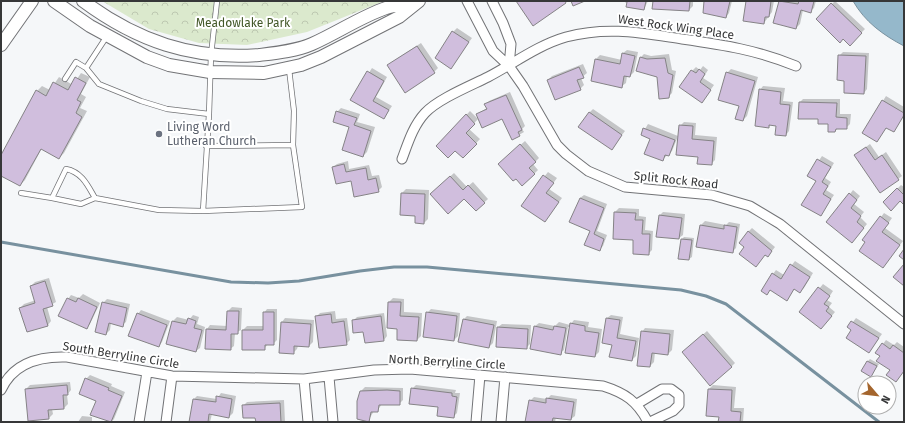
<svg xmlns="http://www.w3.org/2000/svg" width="905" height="423" font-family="'Fira Sans',sans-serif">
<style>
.forest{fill:url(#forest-crowns)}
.water{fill:#95b8cb;stroke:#78919f}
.shadow{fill:#0003}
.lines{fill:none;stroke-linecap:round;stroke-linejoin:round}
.stream{stroke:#78919f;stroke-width:3}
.building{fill:#d0bedd;stroke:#858386}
.lane-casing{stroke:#727376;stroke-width:6}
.street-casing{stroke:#727376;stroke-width:11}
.secondary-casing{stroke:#727376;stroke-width:14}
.lane{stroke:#fff;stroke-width:4.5}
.street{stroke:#fff;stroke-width:9}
.secondary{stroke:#fff;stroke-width:12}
.worship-dot{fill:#6b7280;stroke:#fff;stroke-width:1.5}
.labels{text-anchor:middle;stroke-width:4;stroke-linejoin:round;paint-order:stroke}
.park-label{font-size:12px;fill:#435829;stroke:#fff}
.street-label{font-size:12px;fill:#363738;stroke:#fff}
.worship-label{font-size:12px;fill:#5b616d;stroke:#fff;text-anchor:start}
</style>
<defs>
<pattern id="forest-crowns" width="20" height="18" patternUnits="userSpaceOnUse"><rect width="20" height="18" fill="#dbe9cd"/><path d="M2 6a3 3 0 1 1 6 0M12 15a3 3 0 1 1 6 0" fill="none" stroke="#bdc8b1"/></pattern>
</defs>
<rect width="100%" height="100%" fill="#f5f7f9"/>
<path class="forest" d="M102 1H384L307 32 247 45 199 43 149 29Z"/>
<path class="water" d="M853 1H904V46C883 35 865 22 853 1Z"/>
<path class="shadow" d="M628 1H648L644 9Z
M654 1H693V6L689 10Z
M706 1H732L729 13 726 17Z
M747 1H774L772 12 764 23Z
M780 1H816L814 8 810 11 803 10 800 24 796 28 775 22Z
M835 1 865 29 850 44 817 19Z
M457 28 472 38 451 67 453 32Z
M421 43 438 68 434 72 392 62Z
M627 50 638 52 634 72 630 76H627L626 83 622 86 592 80 596 59 600 55 622 60 623 53Z
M843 52 869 53 867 89 864 93 845 80 839 56Z
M644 54 651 56 669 54 672 70 676 71 672 93 668 97 658 77 641 57Z
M583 64 587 73 581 78 584 85 580 89 548 80 552 76Z
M703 66 708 70 703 78 714 85 702 102 692 71 696 67 700 70Z
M372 68 387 77 376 97 392 106 384 118 352 99Z
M731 69 758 77 747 116 743 120 740 106 727 73Z
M81 73 90 77 81 94 86 97 80 108 87 111 64 153 59 158 42 148 25 180 20 185 1 175V158L37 91 42 86 50 90 59 77 73 85Z
M763 86 785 88 783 101 793 102 789 131 786 135 777 125 771 124 769 127 760 90Z
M510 92 525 126 522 129 524 132 512 139 503 118 477 114 487 108 486 105 489 101Z
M886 96 904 107V116L894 131 887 127 877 141 863 133Z
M803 99H840V114H851L850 124 846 128H838L835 131 829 123 819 118 800 102Z
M341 108 360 114 357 122 375 127 367 152 363 156 351 126 337 112Z
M593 109 625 131 612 148 589 113Z
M470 111 478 119 469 129 480 139 463 157 455 150 437 146Z
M684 122 696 123 695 135 717 137 715 160 711 164 699 156 680 126Z
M648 124 678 136 672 151 662 160 651 138 642 134Z
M525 141 539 158 533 164 538 170 534 174 503 160Z
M870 144 879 157 886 152 902 176 898 179 855 155Z
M822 156 834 163 825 178 831 182 826 190 834 195 820 215 817 181 809 175Z
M348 161 349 169 369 165 372 176 379 175 382 187 378 191 352 180 333 167 337 164Z
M548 172 557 178 549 189 562 198 545 221 522 205Z
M454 173 467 187 473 182 488 199 476 210 464 197 431 194Z
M901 185 904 187V204L900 200 884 202Z
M406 189 429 190 428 219 424 223 402 193Z
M853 190 860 196 854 204 864 212 860 217 867 224 852 242 850 194Z
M584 195 607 204 597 231 607 235 603 246 599 250 580 198Z
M619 208 639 209V216L646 217 645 230 653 231 652 250 648 254 615 212Z
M663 212 685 214 683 235 679 238 657 236 660 215Z
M884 213 892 218 885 228 903 241 883 267 864 240Z
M705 221 726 225 729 222 740 224 736 248 732 252 701 225Z
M752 228 775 247 768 256 746 247 748 232Z
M684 237 694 238 692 257 689 259 679 258 682 239Z
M795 261 813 273 804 288 800 291 795 288 787 300 771 290 767 293 773 274 776 270 784 275Z
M49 278 56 302 47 307 51 321 48 325 20 308 24 304 36 300 31 286 35 282Z
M823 284 833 291 827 300 832 303 829 307 835 312 825 324 800 312Z
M83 294 100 303 90 324 86 328 68 299 71 295 79 298Z
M393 298 404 299V312L422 313 421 336 417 340 398 328 389 302Z
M107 299 130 304 126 322 122 325 111 323 110 330 106 334 103 303Z
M232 307 242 308 241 330 235 333 234 346 230 349 207 329 210 325 227 326 228 311Z
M267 309H277V340L273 344H268L264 349 243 330 247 326H264V313Z
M431 309 460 313 458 336 454 340 427 313Z
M141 310 170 321 162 342 159 346 138 314Z
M335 311 336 319 347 318 350 340 346 344 316 317 320 313Z
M384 313 387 336 384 340 364 331 353 321 357 317Z
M193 315 199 317 197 324 205 327 200 348 196 351 167 343 173 321 177 317 189 320Z
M611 315 623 317 620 334 639 338 636 356 632 360 613 344 607 318Z
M467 316 497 321 493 343 489 347 464 319Z
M285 318 314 320 313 342 309 346H298L297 349 294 352 282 322Z
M856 318 882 334 869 352 853 330 849 327Z
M574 320 589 322 588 327 602 329 599 352 595 356 570 327H568L564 350 560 353 535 326 539 323 555 326 559 322 570 325Z
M502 324 531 325 530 344 526 348 498 327Z
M645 328 674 330 672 350 668 354 655 352 654 362 650 366 642 332Z
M707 331 735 363 731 367 687 349Z
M886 340 894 345 897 342 904 347V371L896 381 883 344Z
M870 359 879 364 871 376 868 361Z
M90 375 112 384 111 386 125 392 114 419 111 422 92 415 97 401 86 379Z
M70 382 71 390 67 395 68 404 64 408 52 409 53 414 49 418 26 389 30 385Z
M416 385 456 390 455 393H460L457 413 453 417 412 389Z
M713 385 736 387 734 408H744L743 422H719L720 416 709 389Z
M365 387 403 388V400L399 404H382L377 411H374L368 421 361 391Z
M221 393 236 396 233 413 229 417 212 414 210 422H190L194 399 197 396 217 399Z
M551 395 577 399 575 416 571 419 556 417 555 422H527L530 401 534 397 547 399Z
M284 400 285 422H257L256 417 243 406 247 402Z
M82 416 92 417V422H78Z"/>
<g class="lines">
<path class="stream" d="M1 242 231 282 268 283 299 281 360 271 394 267H427L681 290 706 296 726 304 879 422"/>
</g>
<path class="building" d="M516 1H565L566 3 533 26Z
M571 1H585L573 6Z
M622 1H646L644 10 626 7 627 2Z
M653 1H690L689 11 652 9Z
M704 1H730L726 18 703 13Z
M746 1H771L769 17H765L764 24 743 21Z
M779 1 798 4 799 1H814L811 13 801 10 796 29 773 23Z
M831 3 862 33 850 46 843 39 840 43 816 19Z
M452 31 469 42 451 69 435 58Z
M417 46 435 73 405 93 387 65Z
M622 53 635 56 630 77 624 76 622 88 591 81 595 59 620 64Z
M838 55 866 56 864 94 844 93V81L837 80Z
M640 57 647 59 665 58 668 73 673 75 669 98 659 99 657 77 636 71Z
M579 67 584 78 577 80 581 90 555 100 547 80Z
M699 69 705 74 700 82 711 90 702 103 679 87 691 70 696 73Z
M367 71 384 81 373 101 389 110 384 119 350 100Z
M726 72 755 81 743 121 735 119 739 106 718 100Z
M75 77 86 83 77 100 81 102 76 113 82 117 59 159 41 149 20 186 1 176V155L36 90 46 96 53 82 68 90Z
M759 89 781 92 780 104 790 105 786 136 775 135 776 126 769 125V128L755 126Z
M506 95 522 130 518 132 520 136 512 140 502 119 482 128 476 114 487 109 484 104Z
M882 100 904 113V115L894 132 886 128 877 142 862 133Z
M799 102 837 103 836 117 847 118V129H836L835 132H828V124H818V119H798Z
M336 111 357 118 354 125 371 131 363 157 342 150 349 127 333 122Z
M589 112 622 135 612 150 578 127Z
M466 114 475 124 466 133 477 144 463 158 455 151 448 158 436 146Z
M679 125 693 126 692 139 714 141 712 165 697 164 698 157 676 155Z
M643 128 675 140 669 156 665 155 663 161 644 154 650 139 641 135Z
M520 144 536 162 529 168 535 174 522 186 516 179 513 181 498 164Z
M866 147 875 160 882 155 899 180 880 193 854 155Z
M817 159 831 167 822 182 828 186 823 194 831 199 821 216 801 205 816 181 807 176Z
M344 164 346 172 366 168 368 180 376 178 379 192 354 197 351 181 336 184 332 167Z
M543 175 554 183 546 193 559 202 545 222 521 206Z
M450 176 463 190 468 185 485 203 476 211 464 199 448 214 430 194Z
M897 188 904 195V205L900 201 891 211 883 202Z
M401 193 425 194 424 224 415 223V216L400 215Z
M849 193 857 200 851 208 861 216 857 222 864 228 852 243 826 222Z
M580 198 604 208 594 234 604 239 600 251 584 245 590 231 569 222Z
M614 212 636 213 635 220H643L642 234H650L649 255 633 254V240L613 239Z
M659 215 682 218 679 239 656 237Z
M880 216 889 223 882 232 900 245 883 268 859 251 865 242 862 240Z
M700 225 724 229V225L737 227 733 253 696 247Z
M748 231 772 251 768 257 765 255 756 267 739 254 744 247 739 243Z
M681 239 692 240 689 260 678 259Z
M904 249V260L899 256Z
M790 264 810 277 800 293 794 289 787 301 770 290 767 295 761 291 772 273 781 279Z
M904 264V286L893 277Z
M45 281 53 306 43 309 48 326 27 332 19 308 35 303 30 286Z
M818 287 830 296 824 304 829 307 826 311 832 316 821 329 799 312Z
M67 298 76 302 78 298 97 307 87 329 58 316Z
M102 302 127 308 123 327 109 323 106 335 95 332Z
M388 302H401L400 316 419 317 417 341 397 340V329L387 328Z
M227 311H239L238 334H231V350L205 349 206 329 226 330Z
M263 312H274V345H265V350H242V330H263Z
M426 312 457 316 454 341 423 337Z
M137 313 167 325 159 347 128 336Z
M331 314 332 323 344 321 347 345 319 348 315 316Z
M381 316 384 341 365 343 363 332 353 333 352 320Z
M188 318 196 321 194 328 202 330 196 352 166 344 172 321 186 324Z
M606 318 620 320 617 338 636 341 632 361 609 357 612 345 602 343Z
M463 319 494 325 489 348 458 342Z
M851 321 879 338 869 353 846 338 851 330 847 327Z
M281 322 311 324 309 347 294 346V354L279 353Z
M570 323 585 326V331L599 333 595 357 565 353Z
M534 326 553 330 554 326 566 328 561 355 530 349Z
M497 327 528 329 527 349 496 347Z
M641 331 670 334 668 355 652 353 650 367 637 366Z
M703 334 732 367 710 386 682 352Z
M882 343 890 349 893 345 904 353V371L896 382 886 375 890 370 876 361 880 356 875 353Z
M867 361 877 366 871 377 861 371Z
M85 378 109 388 108 390 122 396 111 422 90 415 96 401 79 394Z
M67 385 68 395H63L64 409 48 410 49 419 28 421 25 389Z
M411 388 452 393V396L457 397 454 418 437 416 438 407 409 404Z
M708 389 732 390 731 411 741 412 740 422H718L719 417 706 416Z
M387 390 400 391V405H379L378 412H371L369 422 357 419V401L360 391Z
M216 396 232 399 229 418 209 414 208 422H189L193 399 216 402Z
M546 398 574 402 571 420 553 418 552 422H525L529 400 546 403Z
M280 403 281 422H256L255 418H243L242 405Z"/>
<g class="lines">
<g class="lane-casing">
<path id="lane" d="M107 36 86 68 99 84 141 101 167 109 209 114 211 55 217 1
M65 79 76 62 86 68
M209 114 203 211 302 207 293 145 294 111 289 69
M206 146 293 145
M21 193 52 198
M95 198 81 204 52 198 66 169C82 172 88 186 95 198L159 210 203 211"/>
</g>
<g class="street-casing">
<path id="street" d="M467 1 493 51 509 66 523 86 557 145 566 154 588 171 625 187 712 195 750 206 780 224 904 324
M492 1 503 23 511 44 509 66
M402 159C408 143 413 126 425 113 438 99 470 86 488 77 513 64 538 45 566 37 608 26 641 33 682 39 724 45 757 50 796 66
M329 377 333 422
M304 379 308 422
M1 390C13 363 39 356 67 357L172 376 304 379 374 370 410 369 603 386C625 393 637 401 648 422
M637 404 662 389H671L679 395V405L673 411 650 422
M139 422 147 372
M166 422 172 376
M476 422 480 375
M501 422 505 377"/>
</g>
<g class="secondary-casing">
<path id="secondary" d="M54 1 90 26 147 57 169 65 210 72 264 73 301 65 321 57 399 17 419 1
M83 1C137 41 192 60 259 55 276 53 296 51 312 44 337 33 360 17 386 8 395 5 406 4 415 1
M1 45 32 1"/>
</g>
<use href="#lane" class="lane"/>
<use href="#street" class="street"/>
<use href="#secondary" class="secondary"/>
</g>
<circle class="worship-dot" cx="159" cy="134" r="4"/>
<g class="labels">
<g class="park-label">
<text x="243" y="27">Meadowlake Park</text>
</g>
<g class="street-label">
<text transform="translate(676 27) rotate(8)" y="4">West Rock Wing Place</text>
<text transform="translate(676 180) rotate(6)" y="4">Split Rock Road</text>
<text transform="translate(121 355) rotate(9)" y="4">South Berryline Circle</text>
<text transform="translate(447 362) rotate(3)" y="4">North Berryline Circle</text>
</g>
<g class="worship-label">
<text x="167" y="131">Living Word<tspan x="167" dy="14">Lutheran Church</tspan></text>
</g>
</g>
<rect width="905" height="423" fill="none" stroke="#363738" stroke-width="4"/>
<g transform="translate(877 395) rotate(118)"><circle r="19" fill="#ffffff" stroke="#afafaf"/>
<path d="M0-3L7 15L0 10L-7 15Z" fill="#a4652d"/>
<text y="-6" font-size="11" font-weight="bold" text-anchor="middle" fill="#363738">N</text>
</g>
</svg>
